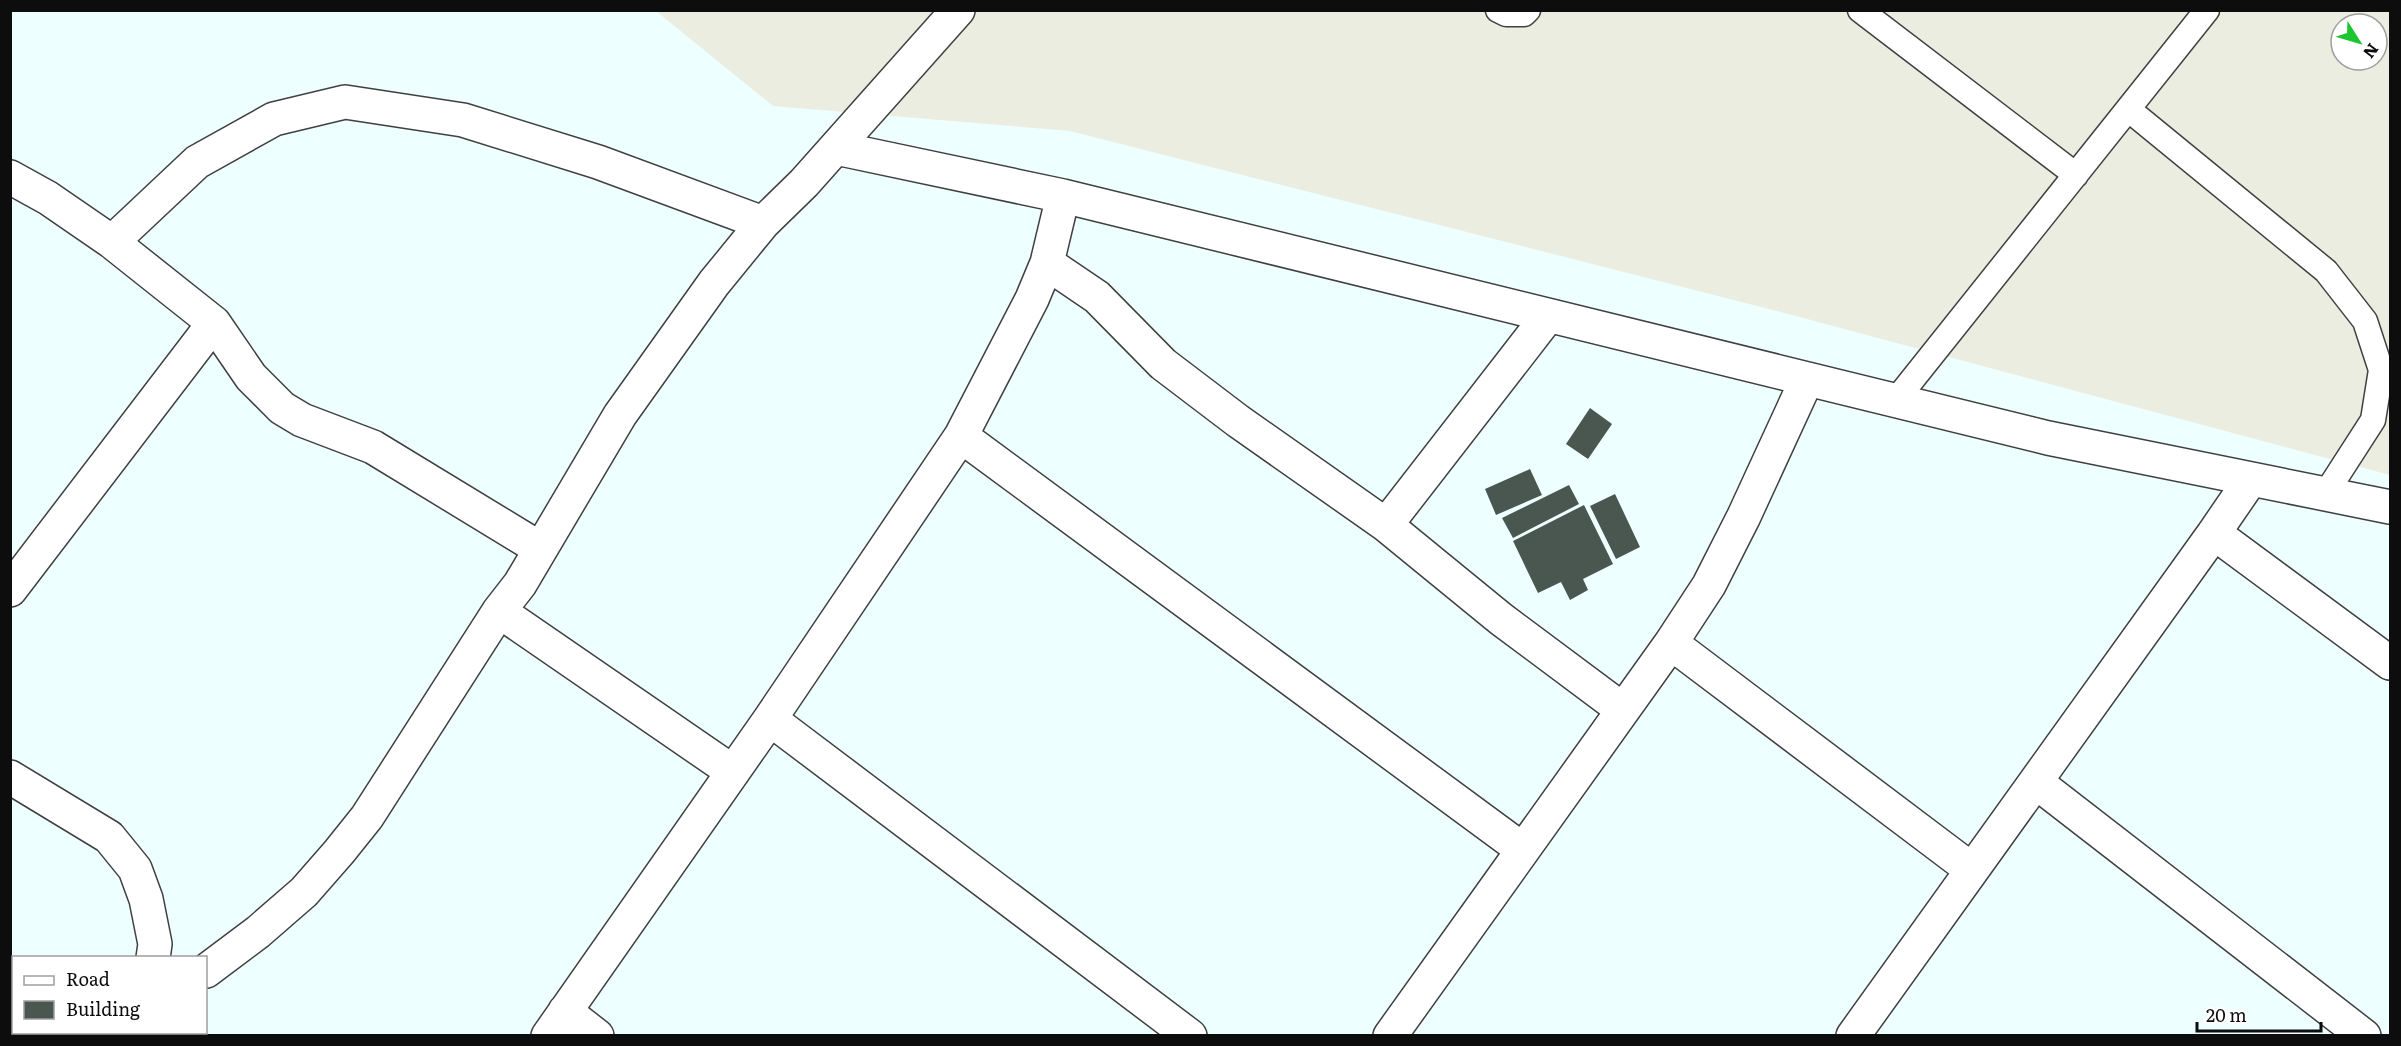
<svg xmlns="http://www.w3.org/2000/svg" width="2401" height="1046" font-family="Literata,serif">
<style>
.industrial{fill:#ecede1;fill-rule:evenodd}
.building{fill:#495750}
.lines{fill:none;stroke-linecap:round;stroke-linejoin:round}
.lane-casing{stroke:#404040;stroke-width:27}
.street-casing{stroke:#404040;stroke-width:36}
.lane{stroke:#fff;stroke-width:24}
.street{stroke:#fff;stroke-width:33}
</style>
<rect width="100%" height="100%" fill="#edfffe"/>
<path class="industrial" d="M656 11H2390V475L1777 311 1070 131 773 106ZM2341 24H2377V60H2341Z"/>
<path class="building" d="M1590 408 1612 424 1588 459 1566 444Z
M1530 469 1542 495 1496 515 1485 489Z
M1569 485 1579 504 1513 538 1502 518Z
M1615 494 1640 547 1616 559 1590 506Z
M1584 505 1613 564 1583 579 1588 590 1570 600 1561 582 1538 593 1513 541Z"/>
<g class="lines">
<g class="lane-casing">
<path id="lane" d="M1498 10 1506 14H1524L1528 10
M1860 10 2076 175
M2128 109 2326 271 2365 321 2381 370 2373 420 2326 493
M1896 400 2207 10"/>
</g>
<g class="street-casing">
<path id="street" d="M836 148 1063 196 2048 438 2390 507
M10 177 48 198 112 242 214 323 251 377 282 408 302 420 373 447 539 548
M112 242 197 162 274 119 345 102 463 120 598 162 763 223
M1047 263 1097 297 1163 364 1238 421 1386 525 1501 619 1623 710
M961 436 1523 850
M1386 525 1548 316
M2214 533 2390 663
M10 590 214 323
M499 611 733 772
M1671 643 1972 870
M770 719 1190 1036
M10 777 109 837 135 869 146 899 155 944 153 958
M2036 782 2364 1036
M206 971 258 932 304 892 339 852 367 817 499 611 520 584 620 415 714 283 763 223 804 183 958 10
M565 1011 597 1036
M123 1036 125 1032
M548 1036 770 719 961 436 1032 299 1047 263 1063 196
M1390 1036 1671 643 1709 585 1744 516 1807 379
M1853 1036 2214 533 2251 479"/>
</g>
<use href="#lane" class="lane"/>
<use href="#street" class="street"/>
</g>
<rect width="2401" height="1046" fill="none" stroke="#0d0d0d" stroke-width="24"/>
<rect x="12" y="956" width="195" height="78" fill="#ffffff" stroke="#9e9e9e" stroke-width="1.5"/>
<rect x="24" y="976" width="30" height="9" fill="#ffffff" stroke="#9e9e9e" stroke-width="1.5"/>
<text x="66" y="986" font-size="18" fill="#0d0d0d">Road</text>
<rect x="24" y="1001" width="30" height="18" fill="#495750" stroke="#9e9e9e" stroke-width="1.5"/>
<text x="66" y="1016" font-size="18" fill="#0d0d0d">Building</text>
<g transform="translate(2359 42) rotate(127)"><circle r="28" fill="#ffffff" stroke="#9e9e9e" stroke-width="1.5"/>
<path d="M0-4.5L10 22L0 15L-10 22Z" fill="#1dc630"/>
<text y="-9" font-size="16" font-weight="bold" text-anchor="middle" fill="#0d0d0d">N</text>
</g>
<path d="M2197 1022v9h124v-9" fill="none" stroke="#0d0d0d" stroke-width="3"/>
<text x="2206" y="1022" font-size="18" fill="#0d0d0d" stroke="#ffffff" stroke-width="4.5" paint-order="stroke">20 m</text>
</svg>
